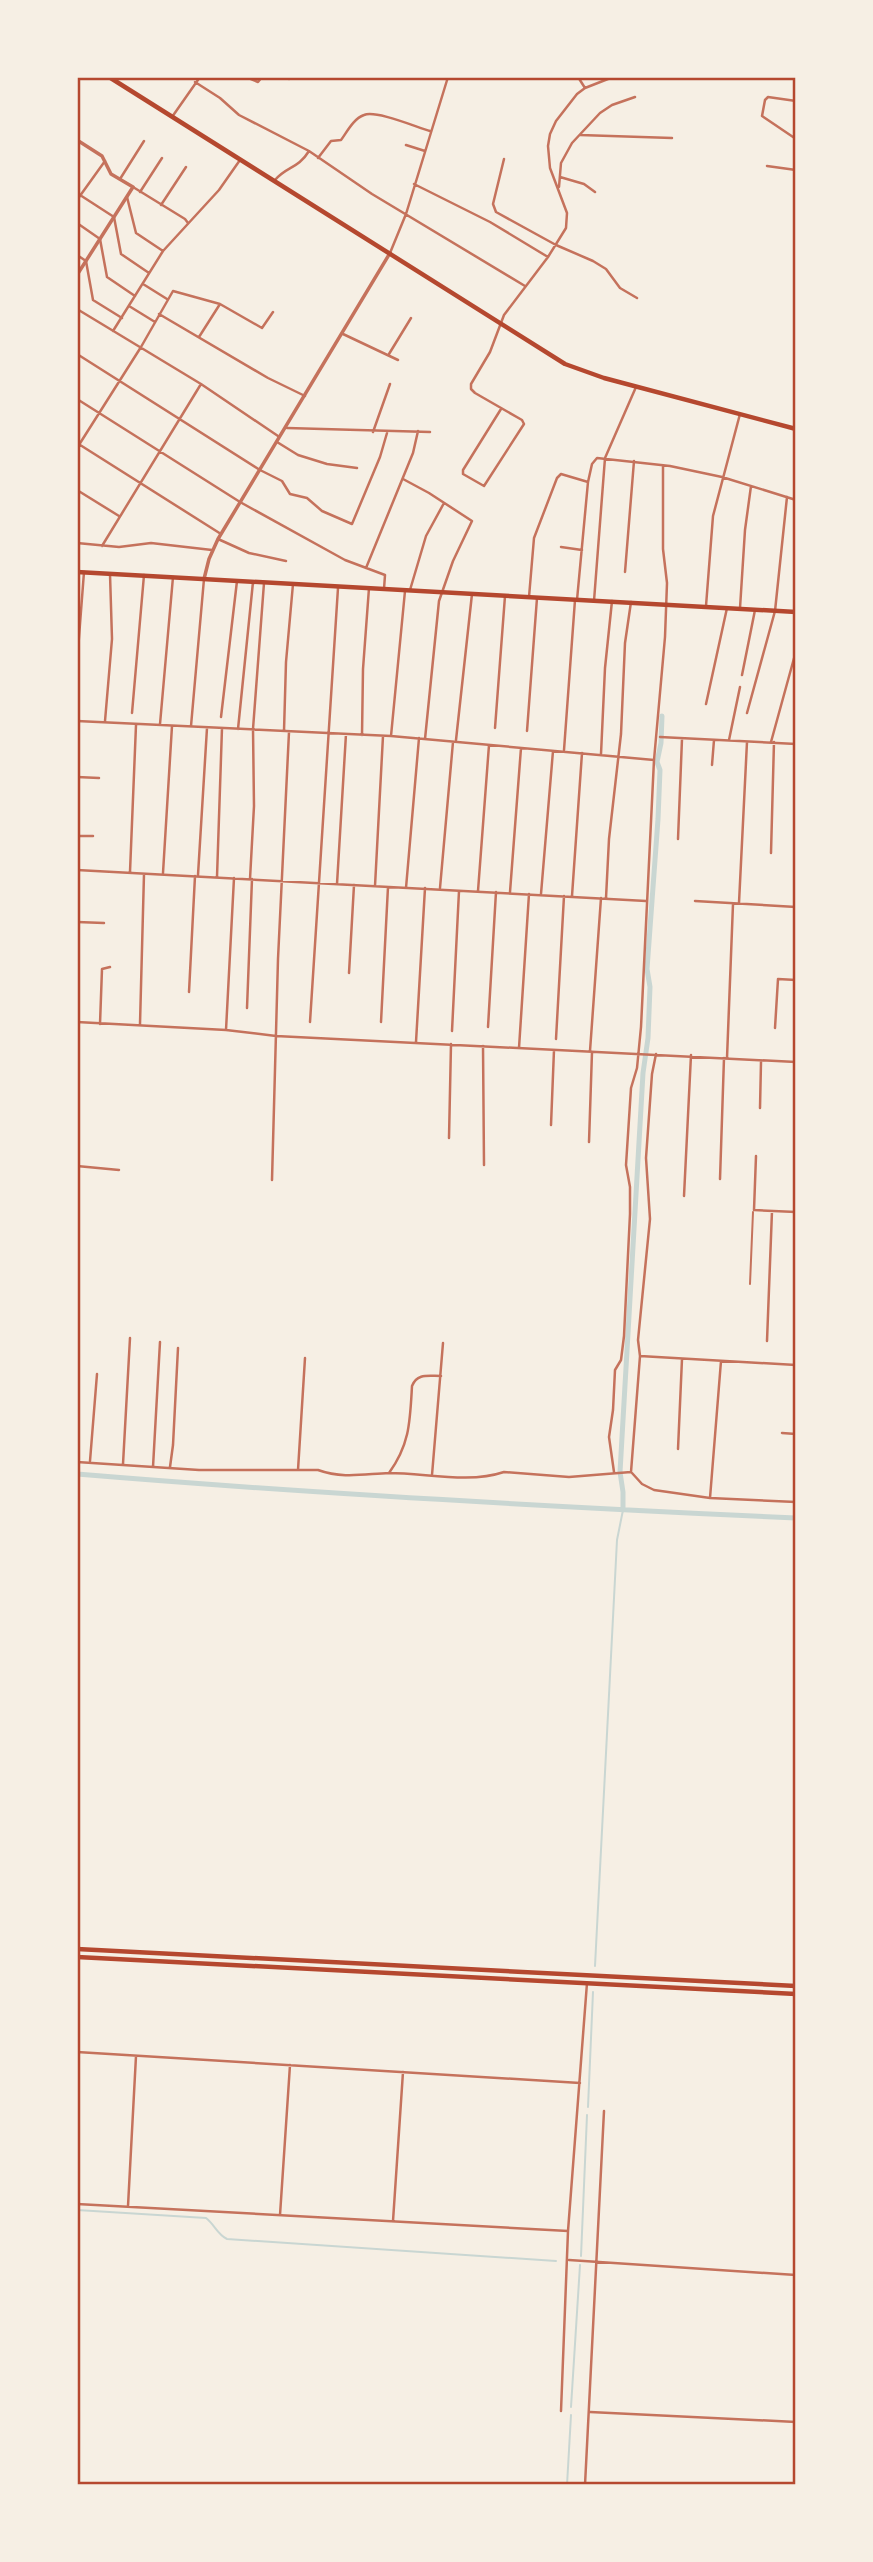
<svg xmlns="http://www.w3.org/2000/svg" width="873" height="2562" font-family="'PT Sans',sans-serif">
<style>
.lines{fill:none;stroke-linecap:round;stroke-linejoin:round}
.stream{stroke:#c9d6d2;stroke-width:2}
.canal{stroke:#c9d6d2;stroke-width:5}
.service{stroke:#c5725c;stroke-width:2}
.minor{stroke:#c5725c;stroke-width:2.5}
.tertiary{stroke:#c5725c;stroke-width:3.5}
.secondary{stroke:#b5482f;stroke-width:4.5}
.primary{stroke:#b5482f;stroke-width:4.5}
.neatline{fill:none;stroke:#b5482f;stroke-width:2.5}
</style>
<rect width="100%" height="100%" fill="#f6efe4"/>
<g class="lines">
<path class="stream" d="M595 1966 617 1540 623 1510
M588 2107 593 1992
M77 2210 206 2218C215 2225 217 2234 227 2239L556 2261
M581 2256 587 2115
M571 2407 580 2265
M567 2485 571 2415"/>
<path class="canal" d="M77 1474C316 1494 556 1507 796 1518
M623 1510V1492L620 1472 643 1073 648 1038 650 987 647 969 658 819 660 770 657 762 661 743 662 716"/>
<path class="service" d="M750 1284 753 1212"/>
<path class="minor" d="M246 77 258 82 262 77
M285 77 289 79
M578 77 585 88
M195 82 220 98 239 115 309 151 372 194 525 286
M796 101 768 97 765 100 762 116 796 139
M172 117 200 77
M580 135 672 138
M406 145 425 151
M318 158 331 141 341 140C347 132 353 119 364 115 376 110 416 127 430 131
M504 159 493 204 496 212 556 245 593 261 606 269 620 288 637 298
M767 166 796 170
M560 177 584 184 595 192
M120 179 144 141
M275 180C287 166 298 169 309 151
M414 184 490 222 548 257
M133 187 185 219 188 223
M559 187 561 163 572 143 600 113 612 105 635 97
M140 192 162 158
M80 195 114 217 121 254 149 273
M127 197 136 233 163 251
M77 200 105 161
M161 205 186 167
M77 223 100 239 107 277 135 296
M390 253 406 214 448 77
M77 255 86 261 93 300 122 318
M143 284 167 299
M129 306 155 322
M77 309 201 384 278 436
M159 314 268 378 305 396
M113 331 163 251 219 190 240 160
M343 334 398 360
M199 337 220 304
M77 354 260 470 282 481 290 494 307 498 322 511 352 524 380 457 387 433
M389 354 411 318
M77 399 240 502 345 560 385 575 384 589
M501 409 463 470V474L484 486 524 424 522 420 475 393 471 389V384L490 352 504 315 548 257 566 228 567 213 550 168 548 146 550 134 556 121 577 94 585 88 613 77
M287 428 430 432
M373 432 390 384
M277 442 298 455 327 464 357 468
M77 443 221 534
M77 448 141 347 173 291 220 304 262 328 273 312
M403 479 429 493 472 521 453 561 439 601 425 739
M77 490 119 516
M218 539 249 553 286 561
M77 543 119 547 151 543 212 550
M102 546 201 384
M561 547 582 550
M366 568 413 453 418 431
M625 572 634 461
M410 590 426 536 444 503
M529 597 534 538 557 478 561 474 588 482
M577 600 588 482 592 464 597 458 670 466 722 477 796 500
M594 601 605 458 636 387
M706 606 713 516 740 414
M740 608 745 530 751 486
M77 663 84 572
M742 675 755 610
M706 704 727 608
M132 713 144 575
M747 713 775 611 787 497
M221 717 237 581
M77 721 391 736 654 760
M105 721 112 639 110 574
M160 724 173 577
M191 726 204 579
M495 728 505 596
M238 729 253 582
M284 731 286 662 293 584
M527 731 537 598
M362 735 363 669 369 588
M391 736 405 591
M660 737 796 744
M456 740 472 594
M729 740 740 687
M771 742 796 651
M564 750 575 600
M601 754 605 668 612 601
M712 765 714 740
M77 777 99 778
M77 836H93
M678 839 682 739
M771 853 774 742
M77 870 646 901
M130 872 136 725
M163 873 172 726
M198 875 207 728
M217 877 222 728
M250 879 254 806 253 729 264 583
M337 884 346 734
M375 886 383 736
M406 888 419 738
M440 888 453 742
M478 891 489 745
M510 892 521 748
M541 894 553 751
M572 896 582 753
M606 898 609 839 621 734 625 643 631 602
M695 901 796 907
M739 903 747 742
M795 907 796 889
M77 922 104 923
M349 973 354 885
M189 992 195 876
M247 1008 252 879
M77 1022 226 1030 276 1036 796 1062
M310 1022 338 588
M381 1022 388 887
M100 1024 102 969 110 967
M140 1024 144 874
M488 1027 496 892
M775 1028 778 979 796 980
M226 1030 234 878
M452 1031 459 891
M556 1039 564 896
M416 1042 425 888
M483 1046 484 1165
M519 1048 529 894
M590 1051 601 898
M727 1058 733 904
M760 1108 761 1062
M551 1125 554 1050
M449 1138 451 1044
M589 1142 592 1052
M756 1156 754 1210 796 1212
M77 1166 119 1170
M720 1179 724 1058
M272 1180 278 959 289 732
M684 1196 691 1055
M767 1341 772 1211
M640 1356 796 1365
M782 1433 796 1434
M678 1449 682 1359
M90 1461 97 1374
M77 1462 199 1470H318C343 1479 364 1474 389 1473 426 1473 468 1484 504 1472L569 1477 631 1472
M123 1464 130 1338
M153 1467 160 1342
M170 1467 173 1445 178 1348
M298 1470 305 1358
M614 1472 609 1437 613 1410 615 1370 621 1360 624 1336 630 1214V1187L626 1165 631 1088 637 1068 641 1027 654 760 665 637 667 583 663 549V466
M631 1472 640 1356 638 1340 650 1219 646 1158 652 1074 656 1054
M389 1473C410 1444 410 1421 412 1386 417 1373 428 1376 441 1376
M632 1473 642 1484 654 1490 710 1498 796 1502
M432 1475 443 1343
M710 1498 721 1361
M77 2052 580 2083
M77 2204 568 2231
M128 2206 136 2056
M280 2215 290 2065
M393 2221 403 2072
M569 2260 796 2275
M561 2411 568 2231 587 1983
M590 2412 796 2422
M585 2485 604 2111"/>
<path class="tertiary" d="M77 140 102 156 111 174 133 187 77 275
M204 579 209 559 218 539 390 253"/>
<path class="secondary" d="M77 572 796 612"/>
<path class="primary" d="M109 77 565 364 604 378 796 429
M77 1949 796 1986
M77 1957 796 1994"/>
</g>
<rect width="873" height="2562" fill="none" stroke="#f6efe4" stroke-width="158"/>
<rect x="79" y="79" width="715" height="2404" class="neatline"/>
</svg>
